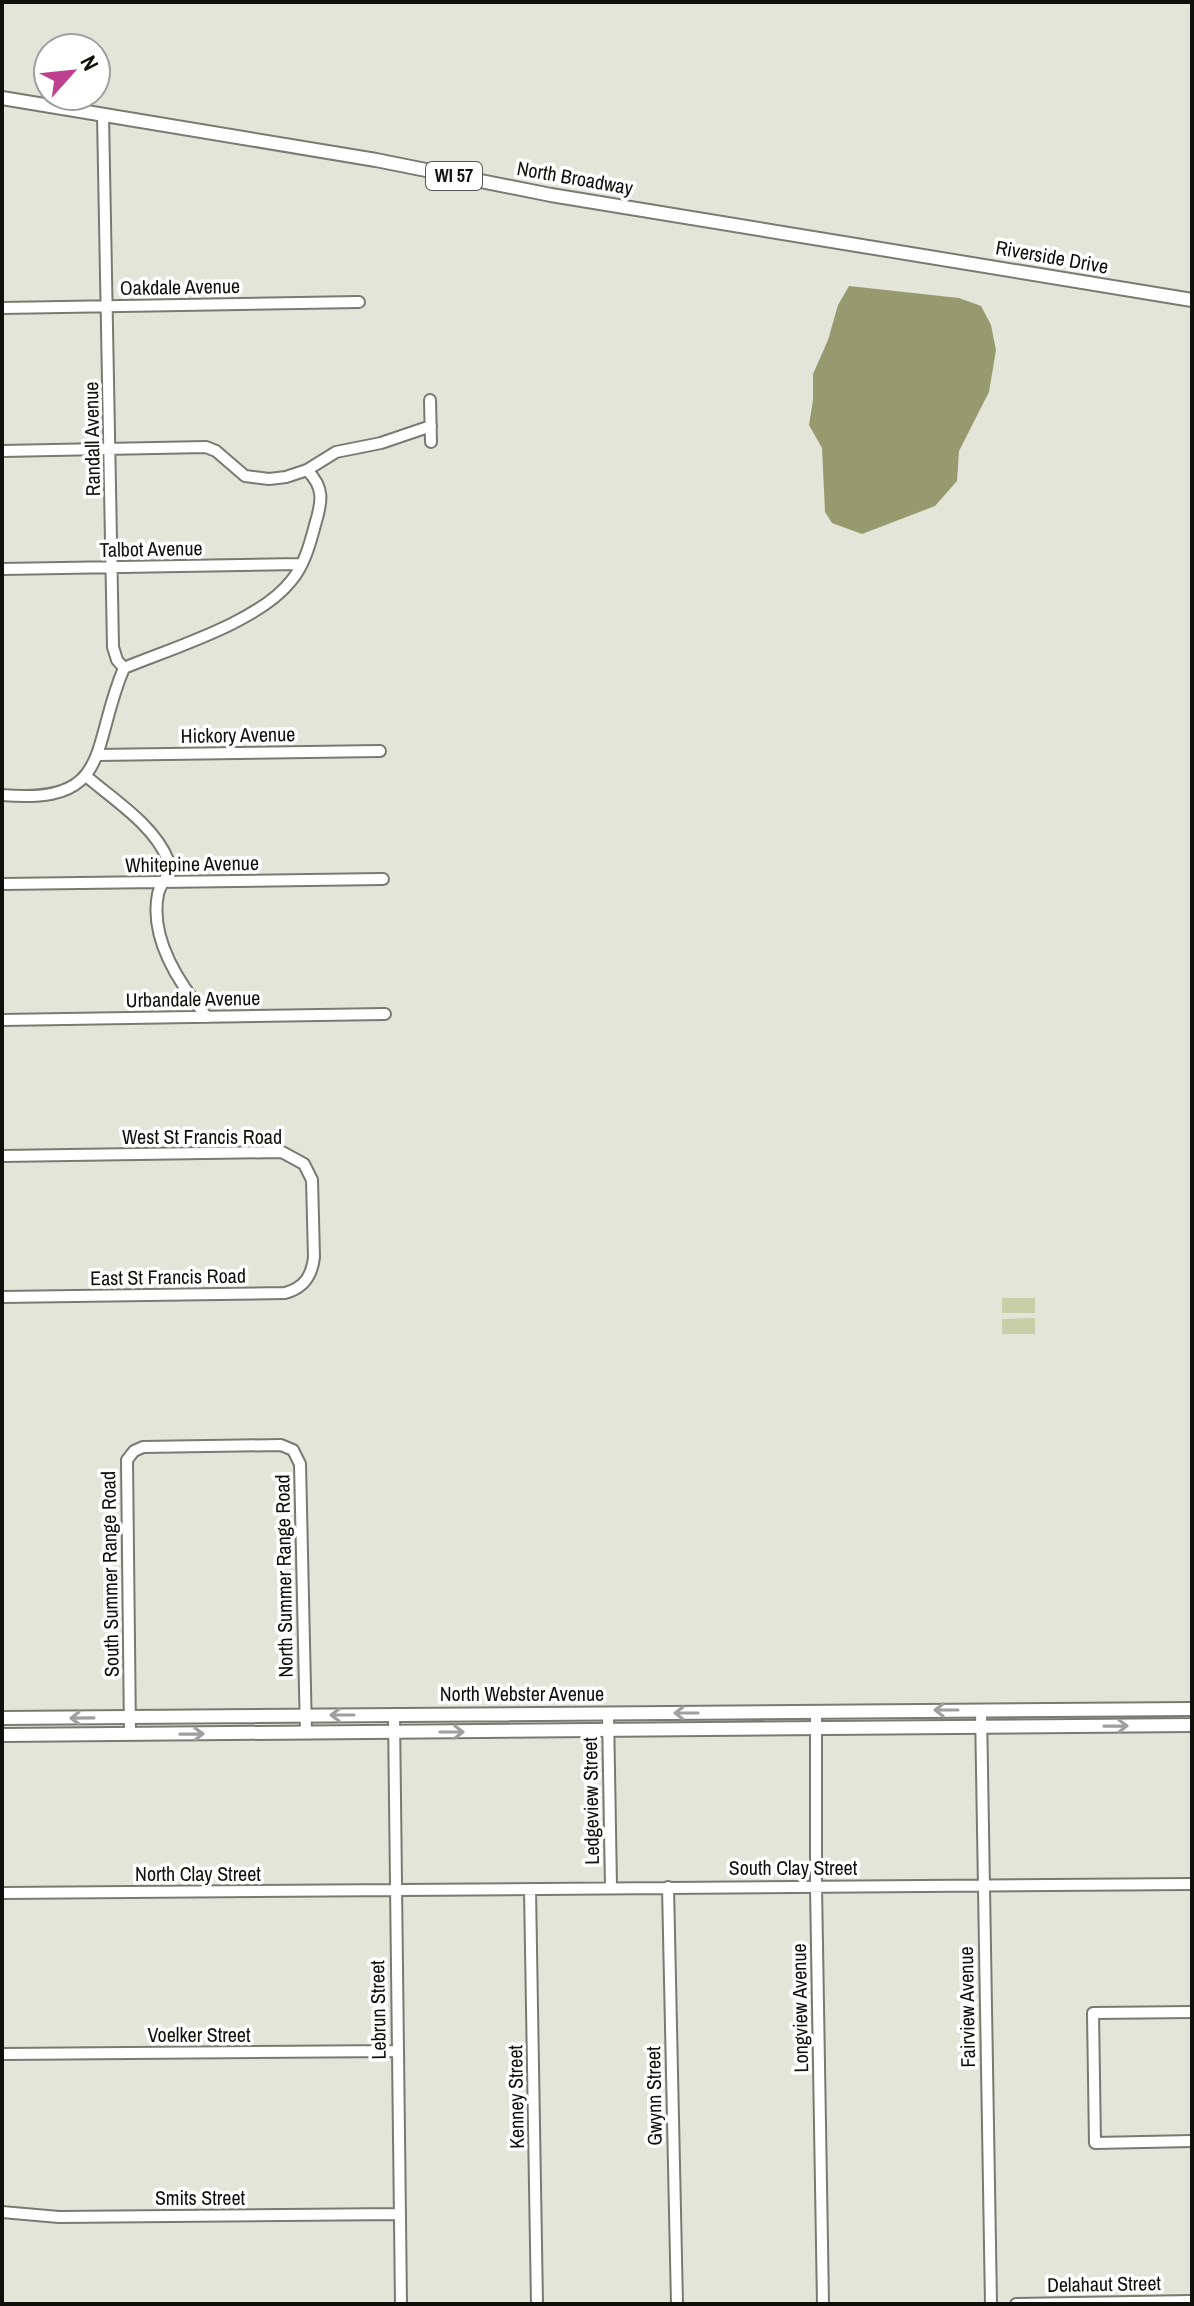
<svg xmlns="http://www.w3.org/2000/svg" width="1194" height="2306" font-family="'Archivo Narrow',sans-serif">
<style>
.garden{fill:#c8cea8}
.water{fill:#959b6f}
.lines{fill:none;stroke-linecap:round;stroke-linejoin:round}
.minor-casing{stroke:#797a70;stroke-width:14}
.major-casing{stroke:#797a70;stroke-width:16}
.minor{stroke:#fff;stroke-width:10}
.major{stroke:#fff;stroke-width:12}
.oneway{stroke:#9f9f9e}
.labels{text-anchor:middle;stroke-width:7;stroke-linejoin:round;paint-order:stroke}
.shield{fill:#fff;stroke:#575855;stroke-width:2}
.shield-label{font-size:18px;font-weight:bold;fill:#0f100c}
.street-label{font-size:20px;fill:#0f100c;stroke:#fff}
</style>
<rect width="100%" height="100%" fill="#e3e5d9"/>
<path class="garden" d="M1002 1298H1035V1313H1002Z
M1035 1318V1334H1002V1319Z"/>
<path class="water" d="M849 286 959 298 981 306 991 325 996 350 989 392 959 451 957 481 935 506 862 534 832 523 825 512 822 448 809 425 813 400V374L828 340 838 305Z"/>
<g class="lines">
<g class="minor-casing">
<path id="minor" d="M2 308 359 302
M430 400 431 442
M2 451 206 447 216 451 245 476 269 479 286 477 307 470 336 452 381 443 431 426
M2 569 300 564
M124 668C172 648 259 622 291 581 304 566 310 544 315 525 322 502 325 488 307 470
M97 755 380 751
M86 776C114 800 154 825 168 860 173 874 161 881 158 894 149 939 180 985 207 1017
M2 795C114 805 90 747 124 668L117 660 113 647 103 115
M2 884 383 879
M2 1020 385 1014
M2 1156 282 1152 304 1164 312 1180 314 1257C312 1276 304 1288 285 1293L2 1297
M981 1710 991 2304
M816 1712V1886L823 2304
M608 1713 611 1887
M394 1715 401 2304
M130 1734 127 1460 134 1451 143 1447 281 1445 293 1450 300 1464 306 1733
M668 1887 677 2304
M530 1889 537 2304
M2 1893 1192 1884
M1192 2012 1093 2013 1095 2143 1192 2141
M2 2054 397 2051
M2 2212 59 2217 399 2214
M1016 2304 1192 2301"/>
</g>
<g class="major-casing">
<path id="major" d="M2 98 376 160 551 195 1192 300
M2 1718 1192 1709
M2 1735 1192 1725"/>
</g>
<use href="#minor" class="minor"/>
<use href="#major" class="major"/>
</g>
<defs><path id="oneway-shaft" d="M-6 0H5M1.5-3L5.5 0L1.5 3" fill="none" stroke-width="1.6" stroke-linecap="round" stroke-linejoin="round" transform="scale(2)"/></defs>
<g class="oneway">
<use href="#oneway-shaft" transform="translate(946 1710) rotate(180)"/>
<use href="#oneway-shaft" transform="translate(686 1713) rotate(180)"/>
<use href="#oneway-shaft" transform="translate(342 1715) rotate(180)"/>
<use href="#oneway-shaft" transform="translate(82 1718) rotate(179)"/>
<use href="#oneway-shaft" transform="translate(1116 1726) rotate(-1)"/>
<use href="#oneway-shaft" transform="translate(452 1732)"/>
<use href="#oneway-shaft" transform="translate(192 1734) rotate(-1)"/>
</g>
<g class="labels">
<rect class="shield" x="426" y="162" width="56" height="28" rx="6"/>
<g class="shield-label">
<text x="454" y="182">WI 57</text>
</g>
<g class="street-label">
<text transform="translate(575 178) rotate(10)" y="7">North Broadway</text>
<text transform="translate(1052 257) rotate(10)" y="7">Riverside Drive</text>
<text transform="translate(180 287) rotate(-1)" y="7">Oakdale Avenue</text>
<text transform="translate(92 439) rotate(-91)" y="7">Randall Avenue</text>
<text transform="translate(151 549) rotate(-1)" y="7">Talbot Avenue</text>
<text transform="translate(238 735) rotate(-1)" y="7">Hickory Avenue</text>
<text transform="translate(192 864) rotate(-1)" y="7">Whitepine Avenue</text>
<text transform="translate(193 999) rotate(-1)" y="7">Urbandale Avenue</text>
<text x="202" y="1144">West St Francis Road</text>
<text transform="translate(168 1277) rotate(-1)" y="7">East St Francis Road</text>
<text transform="translate(110 1574) rotate(-91)" y="7">South Summer Range Road</text>
<text transform="translate(284 1576) rotate(-91)" y="7">North Summer Range Road</text>
<text x="522" y="1701">North Webster Avenue</text>
<text transform="translate(591 1801) rotate(-91)" y="7">Ledgeview Street</text>
<text x="793" y="1875">South Clay Street</text>
<text x="198" y="1881">North Clay Street</text>
<text transform="translate(967 2007) rotate(-91)" y="7">Fairview Avenue</text>
<text transform="translate(800 2008) rotate(-91)" y="7">Longview Avenue</text>
<text transform="translate(378 2010) rotate(-91)" y="7">Lebrun Street</text>
<text x="199" y="2042">Voelker Street</text>
<text transform="translate(654 2096) rotate(-91)" y="7">Gwynn Street</text>
<text transform="translate(516 2097) rotate(-91)" y="7">Kenney Street</text>
<text x="200" y="2205">Smits Street</text>
<text transform="translate(1104 2284) rotate(-1)" y="7">Delahaut Street</text>
</g>
</g>
<rect width="1194" height="2306" fill="none" stroke="#0f100c" stroke-width="8"/>
<g transform="translate(72 72) rotate(63)"><circle r="38" fill="#ffffff" stroke="#9f9f9e" stroke-width="2"/>
<path d="M0-6L14 30L0 20L-14 30Z" fill="#be418f"/>
<text y="-12" font-size="22" font-weight="bold" text-anchor="middle" fill="#0f100c">N</text>
</g>
</svg>
